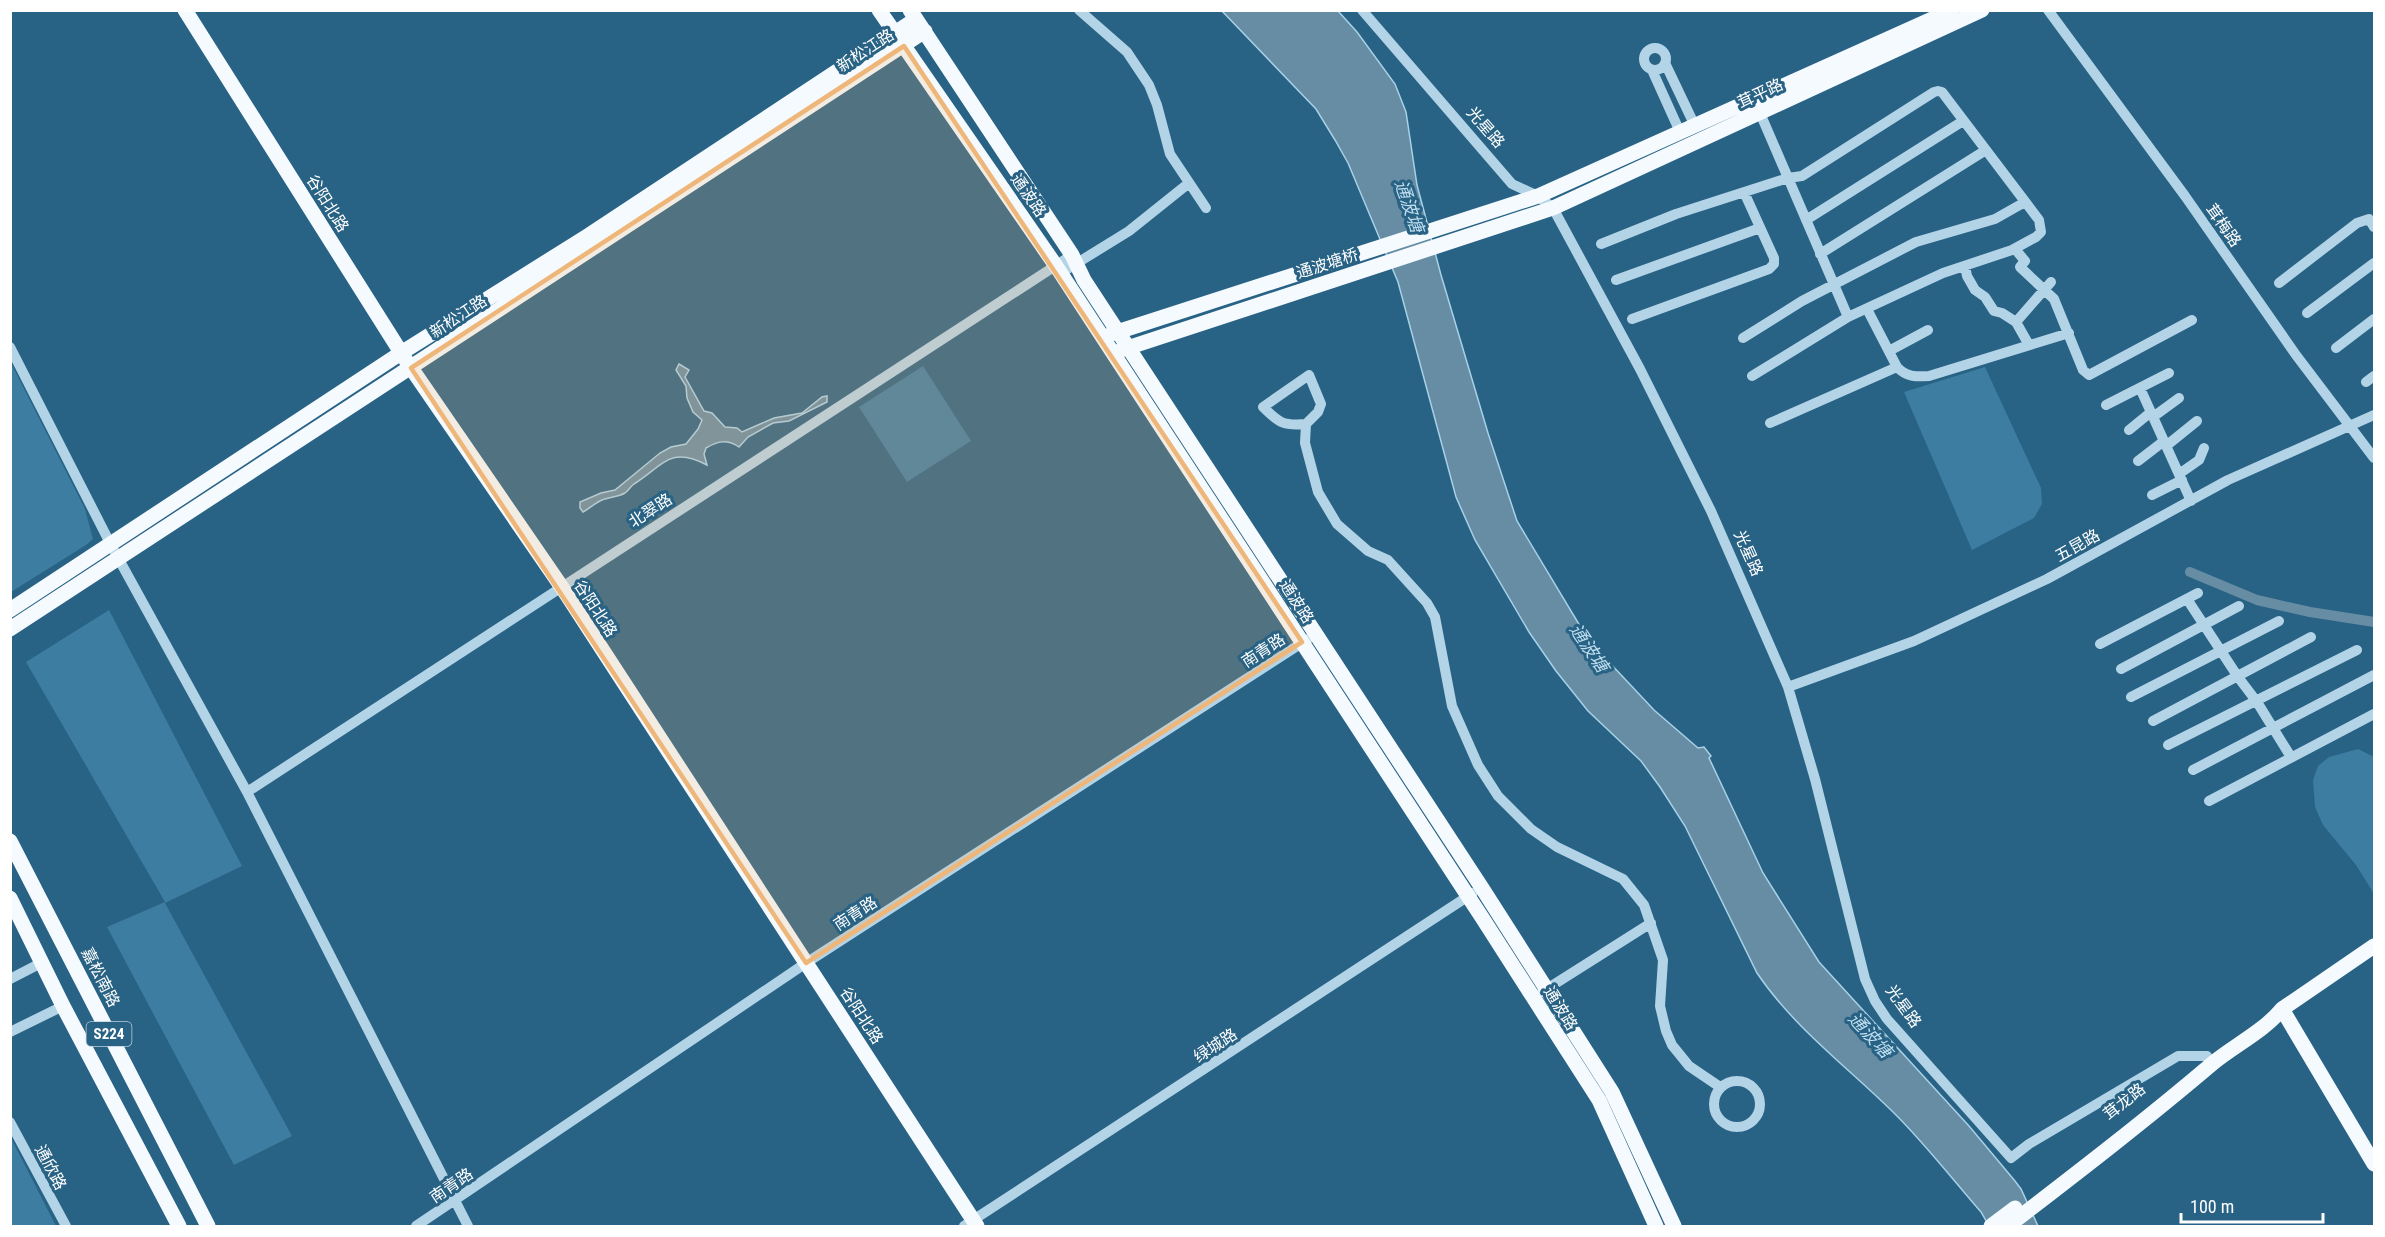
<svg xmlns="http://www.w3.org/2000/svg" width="2385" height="1237" font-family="'Roboto Condensed','Noto Sans SC',sans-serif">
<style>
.green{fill:#3d7da1}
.water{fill:#668da3;stroke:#a7d1e7;stroke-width:1.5}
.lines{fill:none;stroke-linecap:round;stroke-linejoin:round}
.canal{stroke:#668da3;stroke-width:10}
.minor{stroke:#b3d4e7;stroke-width:10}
.major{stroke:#f4fafe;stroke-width:15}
.marked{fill:#efb679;fill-opacity:0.2;stroke:#efb679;stroke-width:4.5;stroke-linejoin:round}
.labels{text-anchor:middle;stroke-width:6;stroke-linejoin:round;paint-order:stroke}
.shield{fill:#286284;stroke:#bed0da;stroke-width:1.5}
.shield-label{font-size:15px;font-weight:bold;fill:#fff}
.street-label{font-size:16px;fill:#fff;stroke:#286284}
.water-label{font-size:18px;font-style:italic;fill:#bedeef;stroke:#286284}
</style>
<rect width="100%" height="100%" fill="#286284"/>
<path class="green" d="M10 361 85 509 93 539 86 545 11 592Z
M923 366 971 441 907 482 859 407Z
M1985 367 2041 488 2042 504 2034 518 1972 550 1904 392Z
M109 610 242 866 165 903 292 1136 234 1165 107 927 165 902 26 662Z
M2358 749 2374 757V894L2356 865 2323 825 2315 807 2313 780 2318 766 2329 757Z
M10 1138H11L56 1226H11Z"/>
<path class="water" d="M1222 11H1338L1357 32 1395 84 1406 112 1417 185 1441 275 1488 433 1517 521 1580 626 1608 661 1654 710 1698 748 1704 747 1711 756 1709 758 1763 873 1819 962 1969 1126 2015 1181 2021 1189 2038 1226H1989L1981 1212C1953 1180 1926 1145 1896 1115 1850 1069 1794 1028 1757 973L1685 826 1660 787 1641 761 1588 711 1556 671 1529 632 1475 540 1456 497 1398 282 1348 163 1335 140 1316 109Z
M679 364 689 370 685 377 704 411 712 413 725 427 737 428 742 432 774 418 802 413 822 397 827 396V402L789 421 773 423 748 437 739 447C727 439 718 441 706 448L704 454 707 465C670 445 663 466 634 484 630 487 628 491 625 493 618 497 609 497 602 500 595 503 589 509 583 512L580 508V502L601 493 615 490 660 453 671 447 686 444 698 429 702 420 693 412 687 398 686 386 676 370Z"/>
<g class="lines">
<path class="canal" d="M2190 572 2257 600 2310 612 2374 622"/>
<path class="minor" d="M1079 10 1127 52 1149 85 1157 105 1170 154 1206 208
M1362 10 1512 184 1538 196 1553 208 1640 369 1711 511 1788 687 1815 779 1865 979 1875 1001 1887 1019 2011 1158 2029 1144 2178 1056H2207
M2048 10 2185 196 2296 355 2374 458
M1644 59a11 11 0 1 1 22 0a11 11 0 1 1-22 0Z
M1665 63 1695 126
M1652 70 1680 132
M1760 113 1848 317
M1806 220 1963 121
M1601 244 1676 214 1788 178 1802 176 1934 92 1938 91 1942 92 2039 220 2041 232 2036 237 2012 250 1943 273 1848 317 1752 376
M2015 249 2025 261 2020 267 2054 299 2083 370 2089 375 2192 320
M1820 254 1986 150
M1965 266 1967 276 1975 290 1985 297 1994 311 2002 313 2016 322 2029 345
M1061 273 1129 231 1189 183
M1616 280 1760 228
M2279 283 2357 223 2369 219 2374 227
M1867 309 1897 367C1906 377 1916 377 1929 376L2069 333
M2307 313 2374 263
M1632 319 1769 269 1774 264V258L1744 192
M2016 322 2051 282
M1743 338 1802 301 1916 242 1995 219 2025 202
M10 347 111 545 247 792 468 1226
M2336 348 2374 319
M1889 351 1928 330
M2366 382 2374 376
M2140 388 2191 501
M2106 405 2169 373
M2153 417 2179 398
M1770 423 1897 367
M1306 424C1283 426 1279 423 1263 407L1309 375 1321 404 1318 412 1306 424 1305 443 1318 492 1337 524 1368 551 1388 560 1427 603 1435 617 1452 706 1478 765 1498 796 1531 829 1557 847 1623 879 1644 905 1663 960 1660 1006 1666 1031 1672 1045 1689 1066 1720 1087
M2129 430 2151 412
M2166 446 2197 421
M2138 461 2164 441
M2179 474 2199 460 2204 448
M2152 495 2182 480
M2187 599 2238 677 2257 702 2291 757
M2100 644 2198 593
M2121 669 2239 606
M1788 687 1914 641 2047 579 2228 480 2374 415
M2131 697 2279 621
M2153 721 2311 637
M2168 745 2357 650
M2193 770 2374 675
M247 792 1072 255
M2209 801 2374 714
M10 979 43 962
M1542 992 1651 923
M10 1032 63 1006
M1714 1104a23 23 0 1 1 46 0a23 23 0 1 1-46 0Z
M10 1122 66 1226
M416 1226 806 963 1308 639
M964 1226 1473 893"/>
<path class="major" d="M185 10 407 362 561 586 977 1226
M879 10 1056 266 1483 919 1599 1100 1656 1226
M910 10 1072 255 1084 280 1482 888 1612 1092 1674 1226
M1111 334 1538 196 1952 10
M1121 350 1553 208 1982 10
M10 610 401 353 589 235 916 19
M10 629 925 31
M10 841 208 1226
M10 898 63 1006 179 1226
M2282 1009 2374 1164
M1991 1226 2015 1208
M2008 1226C2077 1173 2146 1120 2213 1063 2235 1045 2264 1031 2282 1009L2374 946"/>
</g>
<path class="marked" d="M904 46 1302 642 806 963 411 368Z"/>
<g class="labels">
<rect class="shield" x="86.5" y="1022" width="45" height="24" rx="4.5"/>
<g class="shield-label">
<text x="109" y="1039">S224</text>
</g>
<g class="street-label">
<text transform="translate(865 50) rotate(-33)" y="6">新松江路</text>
<text transform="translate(1760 93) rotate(-25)" y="6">茸平路</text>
<text transform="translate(1486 127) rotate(49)" y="6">光星路</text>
<text transform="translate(1029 195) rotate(55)" y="6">通波路</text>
<text transform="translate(328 203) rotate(58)" y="6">谷阳北路</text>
<text transform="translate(2224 225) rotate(55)" y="6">茸梅路</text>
<text transform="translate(1327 263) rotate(-18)" y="6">通波塘桥</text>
<text transform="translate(458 316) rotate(-33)" y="6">新松江路</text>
<text transform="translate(650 510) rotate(-33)" y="6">北翠路</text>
<text transform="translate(2077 545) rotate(-29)" y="6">五昆路</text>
<text transform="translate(1749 553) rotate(66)" y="6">光星路</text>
<text transform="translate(1297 601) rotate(57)" y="6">通波路</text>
<text transform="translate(596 608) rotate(57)" y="6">谷阳北路</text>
<text transform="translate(1263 650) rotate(-33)" y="6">南青路</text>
<text transform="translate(855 913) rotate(-33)" y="6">南青路</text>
<text transform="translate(101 977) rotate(63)" y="6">嘉松南路</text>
<text transform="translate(1904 1006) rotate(54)" y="6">光星路</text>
<text transform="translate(1561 1008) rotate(58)" y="6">通波路</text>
<text transform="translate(862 1015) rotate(57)" y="6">谷阳北路</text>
<text transform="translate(1215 1045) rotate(-33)" y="6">绿城路</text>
<text transform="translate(2124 1101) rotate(-38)" y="6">茸龙路</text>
<text transform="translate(51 1167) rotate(62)" y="6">通欣路</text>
<text transform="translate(451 1185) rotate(-34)" y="6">南青路</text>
</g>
<g class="water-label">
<text transform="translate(1409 206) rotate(71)" y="6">通波塘</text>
<text transform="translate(1589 648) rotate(56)" y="6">通波塘</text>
<text transform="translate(1870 1035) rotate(47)" y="6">通波塘</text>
</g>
</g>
<rect width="2385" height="1237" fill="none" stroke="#ffffff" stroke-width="24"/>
<path d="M2181 1213v9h142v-9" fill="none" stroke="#ffffff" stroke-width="3"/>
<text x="2190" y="1213" font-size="18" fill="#ffffff" stroke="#286284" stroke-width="4.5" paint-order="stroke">100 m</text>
</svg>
